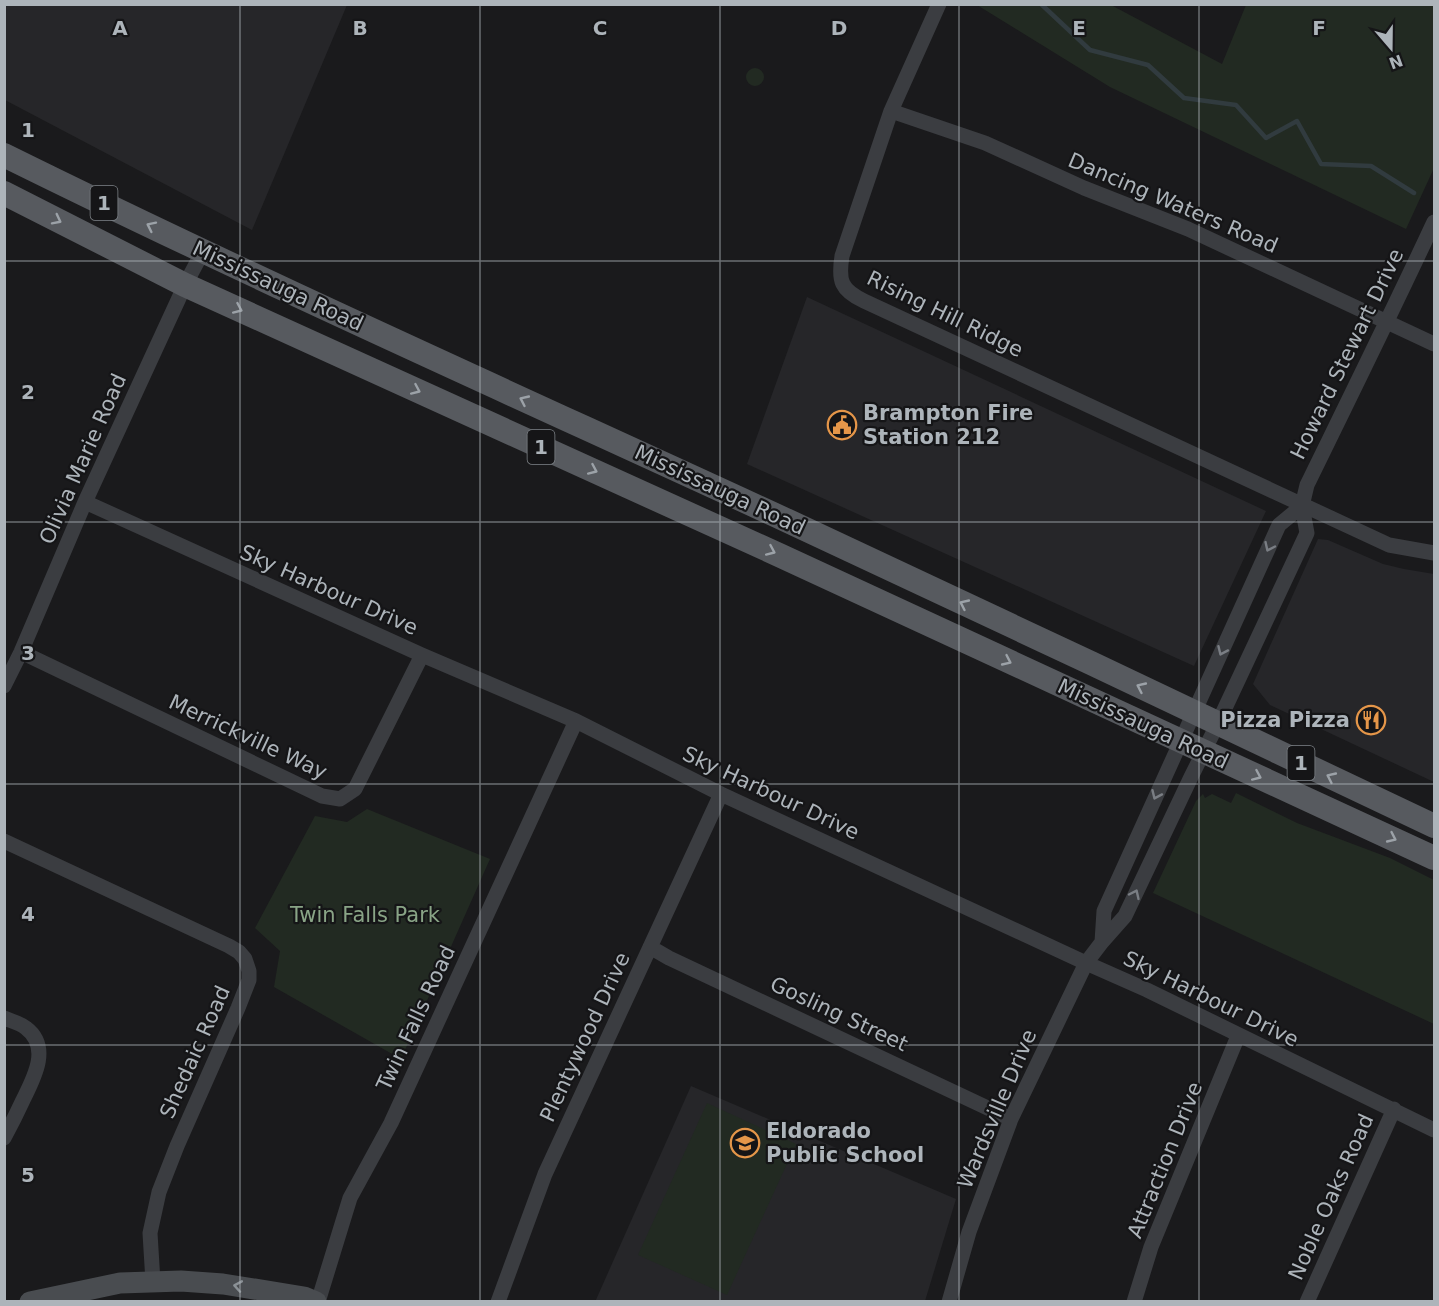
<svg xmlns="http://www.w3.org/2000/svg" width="1439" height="1306" font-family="'DejaVu Sans',sans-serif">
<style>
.built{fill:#262629}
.green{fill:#222a22}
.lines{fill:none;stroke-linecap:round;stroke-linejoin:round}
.stream{stroke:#313b3f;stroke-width:4.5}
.street{stroke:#3b3d41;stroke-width:15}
.secondary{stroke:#494c50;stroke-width:21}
.primary{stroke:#575a5f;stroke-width:24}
.oneway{stroke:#9ca2a8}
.oneway2{stroke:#7a7e84}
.oneway3{stroke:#8a9095}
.grid{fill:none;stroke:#adb4ba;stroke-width:1.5;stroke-opacity:0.55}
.labels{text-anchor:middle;stroke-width:4.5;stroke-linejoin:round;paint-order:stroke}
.shield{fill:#151517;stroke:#7f8489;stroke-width:1.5}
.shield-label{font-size:20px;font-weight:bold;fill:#adb4ba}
.street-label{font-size:21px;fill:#adb4ba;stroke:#151517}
.poi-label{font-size:21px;font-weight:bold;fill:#adb4ba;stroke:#151517;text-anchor:start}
.park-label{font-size:21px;fill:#89a486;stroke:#151517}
.grid-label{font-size:20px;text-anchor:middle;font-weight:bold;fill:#adb4ba;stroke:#151517;stroke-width:4.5;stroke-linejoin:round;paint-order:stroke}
</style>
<rect width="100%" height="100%" fill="#1a1a1c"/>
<path class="built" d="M4 5 5 4 347 5 252 230 5 100Z
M807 297 1266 511 1194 666 747 464Z
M1318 539 1328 540 1383 564 1404 569 1434 574V782L1270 705 1253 684Z
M691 1086 956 1199 925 1301 595 1302Z"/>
<path class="green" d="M977 5H1111L1222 64 1246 5H1434V168L1406 229 1110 87Z
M746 77a9 9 0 1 1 18 0a9 9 0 1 1-18 0Z
M1236 793 1297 823 1390 858 1434 880V1024L1153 893 1196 801 1203 794 1205 798 1212 794 1231 803Z
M367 809 490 859 401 1059 274 987 280 951 255 928 315 816 347 822Z
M707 1103 796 1144 727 1295 638 1255Z"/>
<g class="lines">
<path class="stream" d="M1041 4 1090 50 1148 65 1184 98 1236 105 1266 138 1297 121 1321 164 1371 166 1414 193"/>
<path class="street" d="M939 4 891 111 842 256C838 281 841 290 864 301L1389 545 1434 553
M891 111 985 143 1084 188 1188 229 1434 344
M85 502 422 655 576 721 721 794 1086 963 1147 990 1434 1130
M21 652 322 796 340 799 355 789 422 655
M4 686 21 652 85 502 185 285 203 251
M4 841 229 946 239 952 245 959 249 971V980L238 1008 177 1146 159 1192 150 1233 153 1282
M1102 942 1104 911 1279 525 1302 506
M650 947 669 958 1011 1119
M4 1018C11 1021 20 1023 26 1028 51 1047 34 1078 23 1100 17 1113 11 1125 4 1138
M318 1302 350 1198 391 1123 576 721
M498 1302 545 1174 721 794
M949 1302 969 1232 1011 1119 1086 963 1102 942 1125 916 1191 777 1218 723 1307 533 1302 506 1307 485C1350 397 1393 310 1434 222
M1134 1302 1151 1247 1238 1036
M1307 1302 1394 1109"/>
<path class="secondary" d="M30 1302 120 1283 181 1281 223 1284 304 1297 316 1302"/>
<path class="primary" d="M4 155C263 283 526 400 788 521 1004 621 1219 724 1434 826
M4 193 185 285 779 555 1434 858"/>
</g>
<defs><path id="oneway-chevron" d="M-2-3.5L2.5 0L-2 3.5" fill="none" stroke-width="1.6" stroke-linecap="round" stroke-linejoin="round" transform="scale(1.5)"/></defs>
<g class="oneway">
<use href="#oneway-chevron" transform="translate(57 220) rotate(27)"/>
<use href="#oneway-chevron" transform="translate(151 226) rotate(-154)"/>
<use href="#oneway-chevron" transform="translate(238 309) rotate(24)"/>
<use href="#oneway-chevron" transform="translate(416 390) rotate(24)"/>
<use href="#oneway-chevron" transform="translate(524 400) rotate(-155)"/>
<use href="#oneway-chevron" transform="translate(593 470) rotate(24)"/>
<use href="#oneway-chevron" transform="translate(771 551) rotate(24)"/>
<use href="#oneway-chevron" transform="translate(964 604) rotate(-155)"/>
<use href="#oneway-chevron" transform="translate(1007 661) rotate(25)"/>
<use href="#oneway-chevron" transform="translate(1141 687) rotate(-155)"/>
<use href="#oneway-chevron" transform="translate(1257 776) rotate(24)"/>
<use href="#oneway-chevron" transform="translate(1331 777) rotate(-155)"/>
<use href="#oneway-chevron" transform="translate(1392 838) rotate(25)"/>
</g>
<g class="oneway2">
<use href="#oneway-chevron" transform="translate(1269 547) rotate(115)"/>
<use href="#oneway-chevron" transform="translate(1222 651) rotate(114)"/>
<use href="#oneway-chevron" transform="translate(1156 795) rotate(114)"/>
<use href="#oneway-chevron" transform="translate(1135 894) rotate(-65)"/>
</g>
<use class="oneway3" href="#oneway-chevron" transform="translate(238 1286) rotate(-170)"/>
<path class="grid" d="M240 4V1302M480 4V1302M720 4V1302M959 4V1302M1199 4V1302M4 261H1434M4 522H1434M4 784H1434M4 1045H1434"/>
<defs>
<g id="civic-ring" transform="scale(1.5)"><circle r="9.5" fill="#151517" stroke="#e59649" stroke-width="1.5"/><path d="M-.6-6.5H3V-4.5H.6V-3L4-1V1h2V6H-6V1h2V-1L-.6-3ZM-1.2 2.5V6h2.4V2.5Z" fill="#e59649"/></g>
<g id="restaurant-ring" transform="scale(1.5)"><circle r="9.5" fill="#151517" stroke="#e59649" stroke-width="1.5"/><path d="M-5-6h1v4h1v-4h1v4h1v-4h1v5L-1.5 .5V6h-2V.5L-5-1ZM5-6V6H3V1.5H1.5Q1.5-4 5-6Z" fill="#e59649"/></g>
<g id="school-ring" transform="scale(1.5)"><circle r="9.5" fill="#151517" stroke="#e59649" stroke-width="1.5"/><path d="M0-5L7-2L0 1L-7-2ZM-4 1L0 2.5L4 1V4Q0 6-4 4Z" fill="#e59649"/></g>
</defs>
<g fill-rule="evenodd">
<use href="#civic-ring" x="842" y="425"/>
<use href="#restaurant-ring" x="1371" y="720"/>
<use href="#school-ring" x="745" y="1143"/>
</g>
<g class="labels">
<g class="shield">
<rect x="90.5" y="186" width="27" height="34" rx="4.5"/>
<rect x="527.5" y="430" width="27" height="34" rx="4.5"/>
<rect x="1287.5" y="746" width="27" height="34" rx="4.5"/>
</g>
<g class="shield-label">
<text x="104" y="210">1</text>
<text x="541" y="454">1</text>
<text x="1301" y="770">1</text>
</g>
<g class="street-label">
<text transform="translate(1173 203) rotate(23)" y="7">Dancing Waters Road</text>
<text transform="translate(278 286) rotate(25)" y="7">Mississauga Road</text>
<text transform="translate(945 314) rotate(26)" y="7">Rising Hill Ridge</text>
<text transform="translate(1347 354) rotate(-64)" y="7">Howard Stewart Drive</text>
<text transform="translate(83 459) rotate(-66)" y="7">Olivia Marie Road</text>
<text transform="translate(720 490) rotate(25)" y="7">Mississauga Road</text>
<text transform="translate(329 590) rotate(24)" y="7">Sky Harbour Drive</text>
<text transform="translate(1143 724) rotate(25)" y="7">Mississauga Road</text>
<text transform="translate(248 737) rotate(25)" y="7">Merrickville Way</text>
<text transform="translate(771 793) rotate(25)" y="7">Sky Harbour Drive</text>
<text transform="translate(1211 999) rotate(26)" y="7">Sky Harbour Drive</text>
<text transform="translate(839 1014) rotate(25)" y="7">Gosling Street</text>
<text transform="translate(416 1018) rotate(-65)" y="7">Twin Falls Road</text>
<text transform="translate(585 1037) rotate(-65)" y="7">Plentywood Drive</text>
<text transform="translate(195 1052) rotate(-66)" y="7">Shedaic Road</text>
<text transform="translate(997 1109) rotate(-67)" y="7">Wardsville Drive</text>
<text transform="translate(1165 1160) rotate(-68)" y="7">Attraction Drive</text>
<text transform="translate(1331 1197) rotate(-66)" y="7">Noble Oaks Road</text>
</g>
<g class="poi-label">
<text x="863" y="420">Brampton Fire<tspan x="863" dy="24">Station 212</tspan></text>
<text x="1350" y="727" text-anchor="end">Pizza Pizza</text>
<text x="766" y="1138">Eldorado<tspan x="766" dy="24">Public School</tspan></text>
</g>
<g class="park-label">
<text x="365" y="922">Twin Falls Park</text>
</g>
</g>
<g class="grid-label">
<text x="120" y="35">A</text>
<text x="360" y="35">B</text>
<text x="600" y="35">C</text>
<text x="839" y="35">D</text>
<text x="1079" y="35">E</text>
<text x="1319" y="35">F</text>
<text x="28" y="137">1</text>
<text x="28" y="399">2</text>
<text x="28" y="660">3</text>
<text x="28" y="921">4</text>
<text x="28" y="1182">5</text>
</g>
<rect width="1439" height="1306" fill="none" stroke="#adb4ba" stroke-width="12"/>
<g transform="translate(1391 48) rotate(160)" stroke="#151517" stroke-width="4.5" paint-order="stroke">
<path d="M0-4.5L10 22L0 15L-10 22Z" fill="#adb4ba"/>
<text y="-9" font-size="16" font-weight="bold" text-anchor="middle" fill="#adb4ba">N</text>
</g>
</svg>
